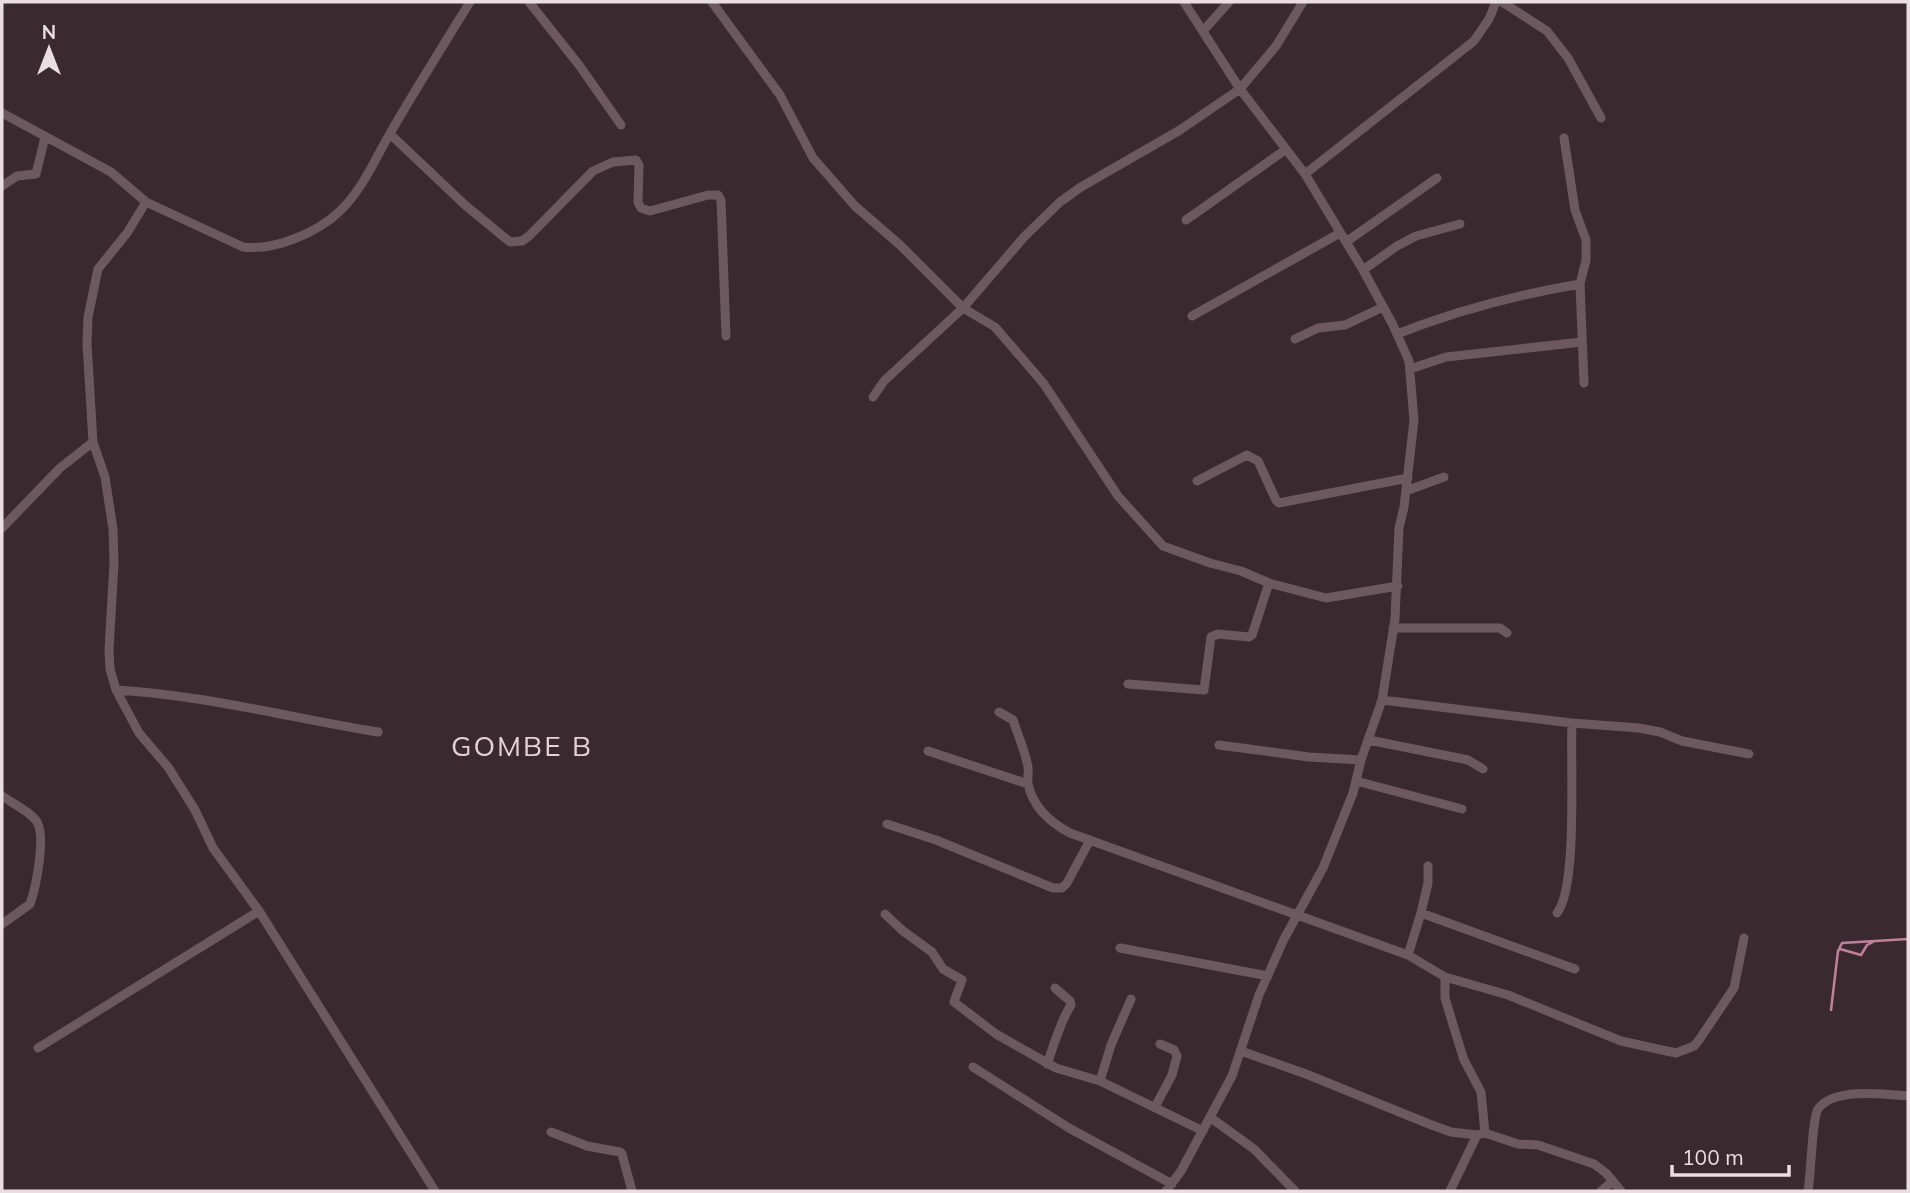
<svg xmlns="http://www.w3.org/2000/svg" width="1910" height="1193" font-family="Mulish,sans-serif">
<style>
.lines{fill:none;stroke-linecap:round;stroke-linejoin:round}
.stream{stroke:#c1809a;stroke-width:2.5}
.minor{stroke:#6c595f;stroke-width:9}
.labels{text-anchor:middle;stroke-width:5;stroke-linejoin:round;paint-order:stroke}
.quarter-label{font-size:28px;letter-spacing:2px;fill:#e6cfd6;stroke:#3a2a2f}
</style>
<rect width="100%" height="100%" fill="#3a2a2f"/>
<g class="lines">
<path class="stream" d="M1838 951 1842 943 1908 939
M1831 1010 1838 951 1840 949 1861 955 1867 945 1875 941"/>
<path class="minor" d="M529 2 579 65 621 125
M712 2 780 95 813 158 855 206 900 245 963 308 995 327 1044 384 1118 496 1163 546 1210 563 1241 571 1269 583 1326 598 1398 586
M1502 2 1547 31 1568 58 1601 118
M1203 31 1229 2
M2 113 111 172 146 202 243 247C274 251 317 233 340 211 363 189 376 157 392 130 417 87 444 44 470 2
M390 134 465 205 510 242 522 241 529 236 593 171 613 162 636 160 639 165 638 202 641 208 650 211 708 195H718L721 200 726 336
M1564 138 1575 210 1586 240V260L1580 284 1584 383
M1305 174 1474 41 1489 19 1496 2
M2 186 17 176 36 174 45 137
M146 202 127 233 98 269 88 317 87 344 93 442 105 477 113 529 114 563 109 650 110 669 116 690 139 733 168 767 195 810 213 848 259 911 435 1191
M1186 220 1285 150
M1346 242 1437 178
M1363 270 1397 246 1416 236 1460 224
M1192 316 1340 233
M1397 334C1458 310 1515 295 1580 284
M1295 339 1318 328 1345 325 1383 307
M1410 369 1446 357 1582 342
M873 397 884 381 963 308 1024 237 1060 202 1081 187 1180 130 1240 89 1276 46 1303 2
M1197 481 1247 455 1258 461 1276 500 1279 503 1408 478
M1406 491 1444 477
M2 528 60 468 93 442
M1393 628H1500L1507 633
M1128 684 1204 690 1211 637 1218 634 1249 637 1252 635 1269 583
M116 690C204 695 291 718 378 732
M1382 700 1572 723C1570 762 1578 887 1557 913
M999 712 1013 720C1018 735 1025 751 1028 767 1029 773 1027 779 1028 784 1033 807 1051 823 1070 833L1408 955 1445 977 1508 995 1621 1041 1676 1053 1694 1046 1699 1040 1734 988 1744 938
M1572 723 1639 728 1660 732 1682 741 1749 754
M1369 740 1468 760 1483 769
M1219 745 1309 757 1361 760
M928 751 1028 784
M1356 781 1462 809
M2 796C12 803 31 812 37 822 46 837 36 887 30 904L2 924
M887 824 936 840 1053 888H1062L1067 883 1090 840
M1421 913 1428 883V866
M885 914 903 931 932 952 943 969 962 980 954 1002 996 1034 1056 1068 1100 1081 1203 1131
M1120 948 1268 976
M1408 955 1421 913 1575 969
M1445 977V998L1454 1028 1464 1060 1481 1092 1485 1133
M38 1048 259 911
M1241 1051 1306 1074 1429 1124 1451 1132 1477 1135 1485 1133 1518 1144 1538 1145 1594 1164 1606 1173 1621 1191
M1047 1064C1055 1043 1059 1024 1071 1005L1070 1001 1055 988
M973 1067 1069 1128 1172 1184
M1100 1081 1111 1045 1131 999
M1155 1107 1172 1075 1177 1056 1174 1050 1160 1044
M1211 1118 1254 1149 1295 1191
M551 1132 587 1146 620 1152 622 1154 632 1191
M1166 1191 1181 1171 1232 1076 1259 995 1284 939 1323 868 1353 793 1361 760 1382 700 1395 619 1399 528 1404 507 1414 420 1409 361 1392 323 1363 270 1305 174 1240 89 1184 2
M1450 1191 1477 1135
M1601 1191 1612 1182
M1808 1191C1811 1176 1812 1118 1818 1109 1833 1087 1886 1094 1908 1096"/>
</g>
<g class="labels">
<g class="quarter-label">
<text x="522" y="756">GOMBE B</text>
</g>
</g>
<rect width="1910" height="1193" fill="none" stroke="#eadee2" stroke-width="7"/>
<g transform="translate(49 49)" stroke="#3a2a2f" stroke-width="5" paint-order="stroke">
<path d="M0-5L12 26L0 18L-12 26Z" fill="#eadee2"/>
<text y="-10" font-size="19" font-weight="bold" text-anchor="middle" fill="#eadee2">N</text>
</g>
<path d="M1672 1165v10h117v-10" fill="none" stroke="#eadee2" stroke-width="3.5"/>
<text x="1682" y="1165" font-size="21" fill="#eadee2" stroke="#3a2a2f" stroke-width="5" paint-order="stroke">100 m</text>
</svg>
